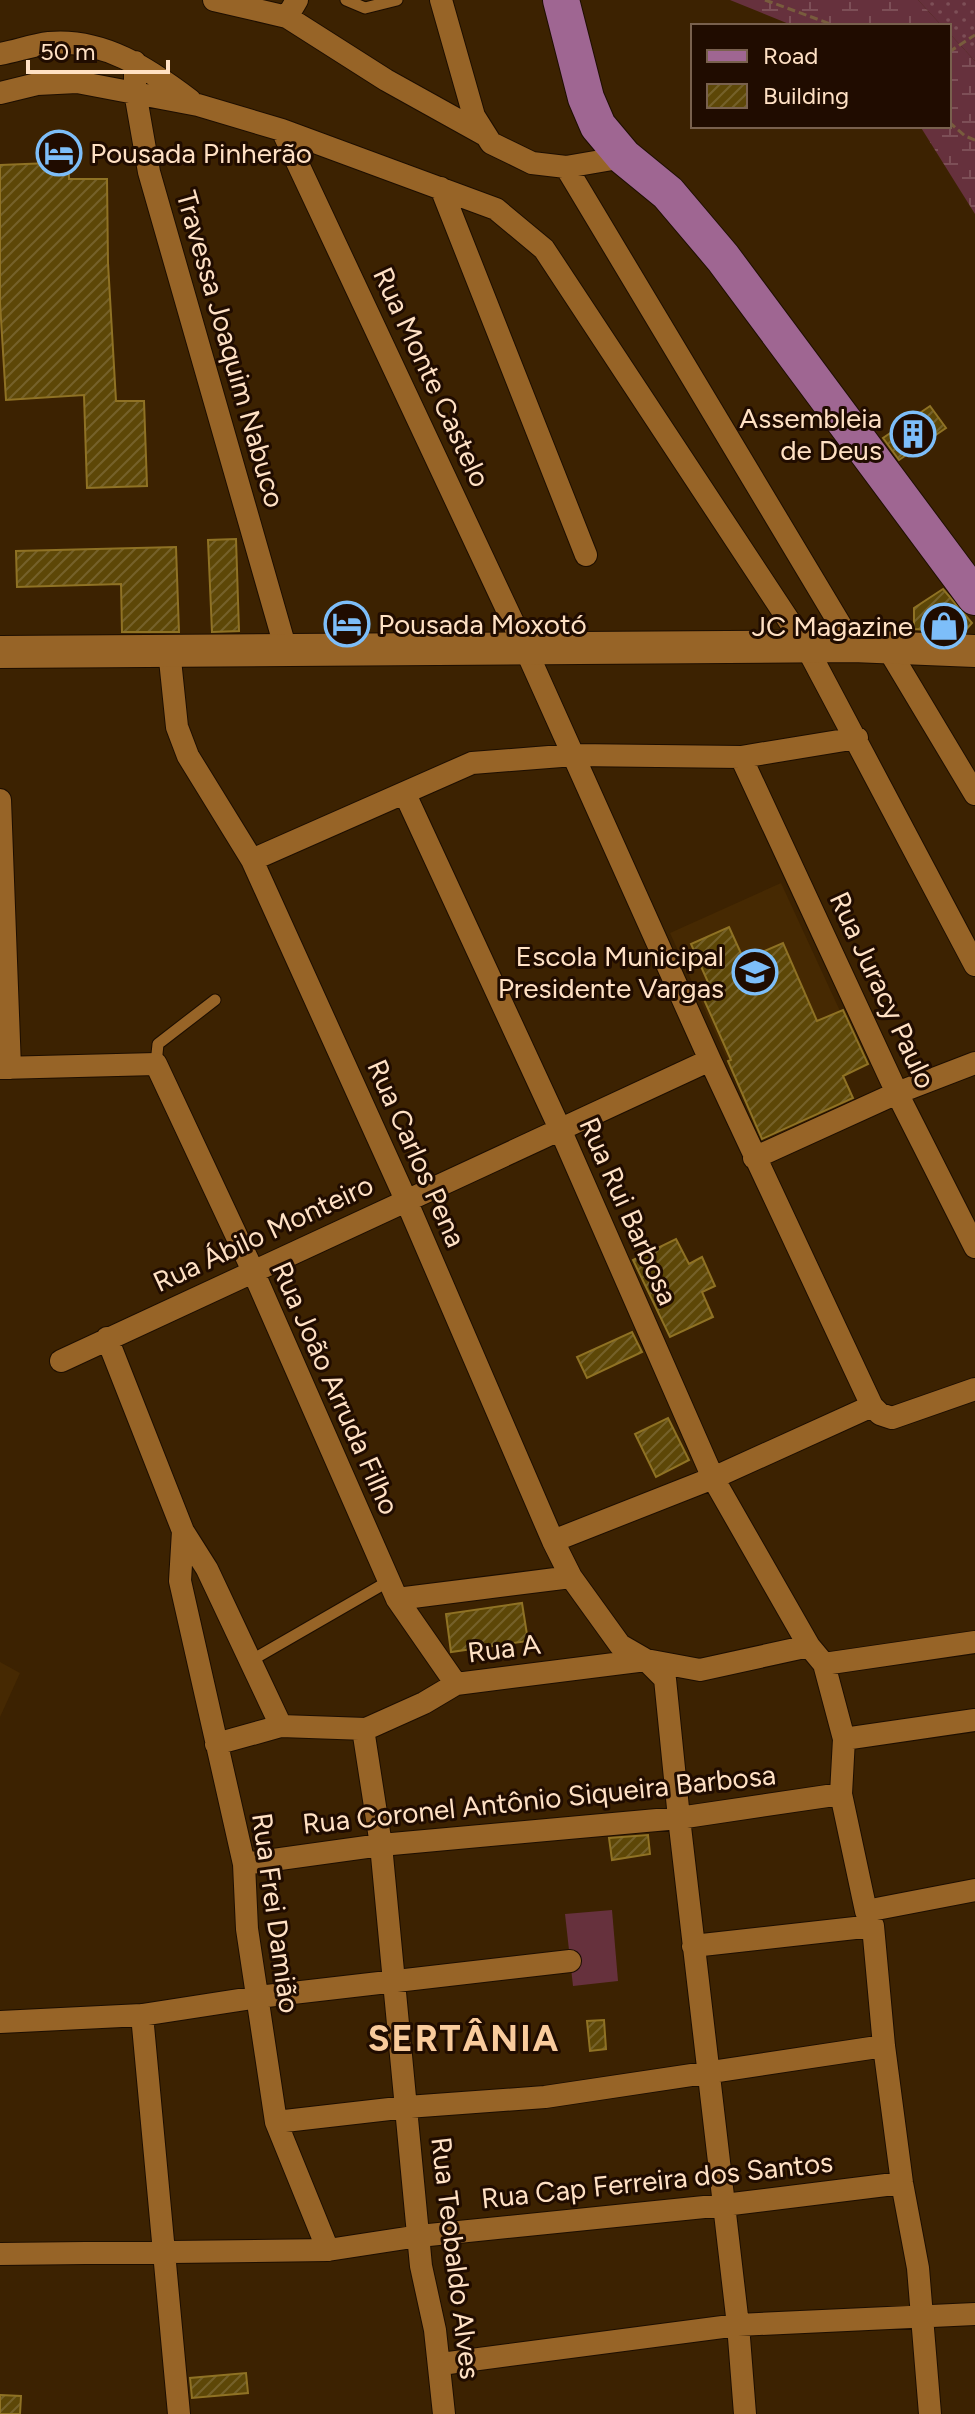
<svg xmlns="http://www.w3.org/2000/svg" width="975" height="2414" font-family="Figtree,sans-serif">
<style>
.built{fill:#462902}
.grass{fill:url(#grass-dots)}
.wetland{fill:url(#wetland-marsh)}
.garden{fill:#66313d}
.building{fill:url(#building-hatch);stroke:#8f7224;stroke-width:2}
.lines{fill:none;stroke-linecap:round;stroke-linejoin:round}
.lane-casing{stroke:#1d0e00;stroke-width:13}
.street-casing{stroke:#1d0e00;stroke-width:24}
.secondary-casing{stroke:#1d0e00;stroke-width:34}
.primary-casing{stroke:#1d0e00;stroke-width:38}
.path{stroke:#785c3d;stroke-width:3;stroke-dasharray:8 4;stroke-linecap:butt}
.lane{stroke:#976427;stroke-width:11}
.street{stroke:#976427;stroke-width:22}
.secondary{stroke:#976427;stroke-width:32}
.primary{stroke:#9f6692;stroke-width:36}
.labels{text-anchor:middle;stroke-width:6;stroke-linejoin:round;paint-order:stroke}
.poi-label{font-size:28px;fill:#ffe1c4;stroke:#200c00;text-anchor:end}
.street-label{font-size:28px;fill:#ffe1c4;stroke:#200c00}
.district-label{font-size:36px;font-weight:bold;letter-spacing:2px;fill:#f9cb9c;stroke:#200c00}
</style>
<defs>
<pattern id="grass-dots" width="8" height="8" patternUnits="userSpaceOnUse" patternTransform="scale(2)"><rect width="8" height="8" fill="#66313d"/><path d="M2 2h.1M6 6h.1" fill="none" stroke="#7d4f57" stroke-width="1.8" stroke-linecap="round"/></pattern>
<pattern id="wetland-marsh" width="20" height="14" patternUnits="userSpaceOnUse" patternTransform="scale(2)"><rect width="20" height="14" fill="#66313d"/><path d="M1 5h8M5 5V1M11 12h8M15 12V8" fill="none" stroke="#7d4f57"/></pattern>
<pattern id="building-hatch" width="6" height="6" patternUnits="userSpaceOnUse" patternTransform="scale(2)"><rect width="6" height="6" fill="#5d4707"/><path d="M-1 1l2-2M0 6l6-6M5 7l2-2" fill="none" stroke="#75612a"/></pattern>
</defs>
<rect width="100%" height="100%" fill="#3c2201"/>
<path class="built" d="M781 883 840 1011 728 1061 670 933Z
M0 1662 20 1673 0 1717Z"/>
<path class="grass" d="M918 0H975V61L949 33V26H942Z"/>
<path class="wetland" d="M730 0H918L942 26H794Z
M949 33 975 61V214L920 126H949Z"/>
<path class="garden" d="M612 1910 618 1981 573 1986 565 1914Z"/>
<path class="building" d="M68 142 69 179H107L108 263 116 401H144L147 486 87 488 84 395 6 400 0 303V165L50 163V143Z
M930 406 946 428 899 460 883 438Z
M236 539 239 631 212 632 208 540Z
M176 547 179 632H122L121 584 17 587 16 551Z
M943 589 972 623 964 632 914 629V608Z
M358 609 363 630 333 631 329 617Z
M729 927 744 960 783 943 817 1021 843 1010 868 1064 843 1076 853 1098 762 1139 728 1061 731 1060 702 995 712 991 691 944Z
M676 1239 689 1264 702 1257 715 1286 702 1292 713 1317 670 1337 633 1260Z
M632 1332 642 1352 587 1378 577 1357Z
M668 1418 689 1460 656 1477 635 1434Z
M522 1603 528 1641 451 1652 446 1614Z
M648 1835 650 1854 612 1860 609 1838Z
M604 2020 606 2049 590 2051 587 2021Z
M246 2373 248 2393 192 2398 190 2378Z
M0 2395 21 2396 20 2414H0Z"/>
<g class="lines">
<g class="lane-casing">
<path id="lane" d="M346 0 365 8 397 0
M156 1064 158 1044 215 1000
M252 1660 389 1581"/>
</g>
<g class="street-casing">
<path id="street" d="M214 0 287 17
M297 0 287 17 386 80 485 135
M441 0 474 116 491 143 532 163 566 167 624 157
M0 54C16 51 33 45 49 43 103 38 149 69 190 100
M135 62V92L149 172 286 650
M0 93 37 84 77 82 198 105 282 130 496 209 544 249 807 648 975 965
M282 130 526 650 710 1060 872 1406 880 1414 892 1418 975 1389
M566 167 853 646
M441 188 586 555
M887 647 975 794
M169 650 177 727 188 756 252 860 406 1200 553 1541 571 1577 620 1645 646 1660 665 1679 679 1818 738 2325 745 2414
M741 757 897 1093 975 1247
M405 794 560 1129 713 1478 809 1646 824 1664 844 1739 841 1794 866 1911 873 1926 884 2046 902 2183 918 2268 930 2414
M0 800 10 1068
M252 860 472 763 574 755 741 757 857 738
M0 1068 156 1064 253 1271 397 1599 456 1684
M754 1158 897 1093 975 1063
M107 1338 183 1531 180 1581 244 1864 247 1929 276 2122 328 2250
M61 1361 710 1060
M183 1531 207 1569 281 1726
M553 1541 713 1478 872 1406
M397 1599 571 1577
M824 1664 975 1642
M363 1729 381 1845 421 2266 435 2330 444 2414
M844 1739 975 1720
M216 1744 281 1726 366 1729 424 1703 456 1684 646 1660 700 1670 809 1646
M244 1864 381 1845 679 1818 841 1794
M866 1911 975 1890
M693 1946 873 1926
M142 2015 179 2414
M0 2022 142 2015 258 1997 570 1961
M276 2122 407 2107 545 2097 884 2046
M0 2254 328 2250 419 2236 724 2205 902 2183
M441 2364 738 2325 975 2314"/>
</g>
<g class="secondary-casing">
<path id="secondary" d="M0 652 853 646 975 651"/>
</g>
<g class="primary-casing">
<path id="primary" d="M561 0 586 98 598 126 624 157 668 193 723 258 975 597"/>
</g>
<path class="path" d="M765 0 836 26
M949 52 975 35
M949 122 965 136 975 140"/>
<use href="#lane" class="lane"/>
<use href="#street" class="street"/>
<use href="#secondary" class="secondary"/>
<use href="#primary" class="primary"/>
</g>
<defs>
<g id="hotel-ring" transform="scale(2.3)"><circle r="9.5" fill="#200c00" stroke="#7dbef9" stroke-width="1.5"/><path d="M-6-4.5h1.5V1H6V5H4.5V3h-9V5H-6ZM-4 0a1.8 1.8 0 1 1 3.6 0ZM.5 0V-2.5h3Q6-2.5 6 0Z" fill="#7dbef9"/></g>
<g id="building-ring" transform="scale(2.3)"><circle r="9.5" fill="#200c00" stroke="#7dbef9" stroke-width="1.5"/><path d="M-4-6H4V6H1V3H-1V6H-4ZM-2.5-4.3h1.7v1.8h-1.7ZM.8-4.3h1.7v1.8H.8ZM-2.5-1h1.7V.8h-1.7ZM.8-1h1.7V.8H.8Z" fill="#7dbef9"/></g>
<g id="shop-ring" transform="scale(2.3)"><circle r="9.5" fill="#200c00" stroke="#7dbef9" stroke-width="1.5"/><path d="M-5-2.5h2.3a2.7 3.5 0 0 1 5.4 0H5L5.5 6h-11ZM-1.5-2.5h3a1.5 2.3 0 0 0-3 0Z" fill="#7dbef9"/></g>
<g id="school-ring" transform="scale(2.3)"><circle r="9.5" fill="#200c00" stroke="#7dbef9" stroke-width="1.5"/><path d="M0-5L7-2L0 1L-7-2ZM-4 1L0 2.5L4 1V4Q0 6-4 4Z" fill="#7dbef9"/></g>
</defs>
<g fill-rule="evenodd">
<use href="#hotel-ring" x="59" y="153"/>
<use href="#building-ring" x="913" y="434"/>
<use href="#hotel-ring" x="347" y="624"/>
<use href="#shop-ring" x="944" y="626"/>
<use href="#school-ring" x="755" y="972"/>
</g>
<g class="labels">
<g class="poi-label">
<text x="90" y="163" text-anchor="start">Pousada Pinherão</text>
<text x="882" y="428">Assembleia<tspan x="882" dy="32">de Deus</tspan></text>
<text x="378" y="634" text-anchor="start">Pousada Moxotó</text>
<text x="913" y="636">JC Magazine</text>
<text x="724" y="966">Escola Municipal<tspan x="724" dy="32">Presidente Vargas</tspan></text>
</g>
<g class="street-label">
<text transform="translate(231 349) rotate(74)" y="10">Travessa Joaquim Nabuco</text>
<text transform="translate(432 377) rotate(65)" y="10">Rua Monte Castelo</text>
<text transform="translate(883 990) rotate(65)" y="10">Rua Juracy Paulo</text>
<text transform="translate(417 1153) rotate(66)" y="10">Rua Carlos Pena</text>
<text transform="translate(629 1211) rotate(66)" y="10">Rua Rui Barbosa</text>
<text transform="translate(263 1233) rotate(-25)" y="10">Rua Ábilo Monteiro</text>
<text transform="translate(336 1388) rotate(66)" y="10">Rua João Arruda Filho</text>
<text transform="translate(504 1648) rotate(-7)" y="10">Rua A</text>
<text transform="translate(539 1799) rotate(-6)" y="10">Rua Coronel Antônio Siqueira Barbosa</text>
<text transform="translate(276 1913) rotate(82)" y="10">Rua Frei Damião</text>
<text transform="translate(657 2180) rotate(-6)" y="10">Rua Cap Ferreira dos Santos</text>
<text transform="translate(456 2258) rotate(83)" y="10">Rua Teobaldo Alves</text>
</g>
<g class="district-label">
<text x="464" y="2051">SERTÂNIA</text>
</g>
</g>
<rect x="691" y="24" width="260" height="104" fill="#200c00" stroke="#79614e" stroke-width="2"/>
<rect x="707" y="50" width="40" height="12" fill="#9f6692" stroke="#79614e" stroke-width="2"/>
<text x="763" y="64" font-size="24" fill="#ffe1c4">Road</text>
<rect x="707" y="84" width="40" height="24" fill="url(#building-hatch)" stroke="#79614e" stroke-width="2"/>
<text x="763" y="104" font-size="24" fill="#ffe1c4">Building</text>
<path d="M28 60v12h140v-12" fill="none" stroke="#ffe1c4" stroke-width="4"/>
<text x="40" y="60" font-size="24" fill="#ffe1c4" stroke="#200c00" stroke-width="6" paint-order="stroke">50 m</text>
</svg>
